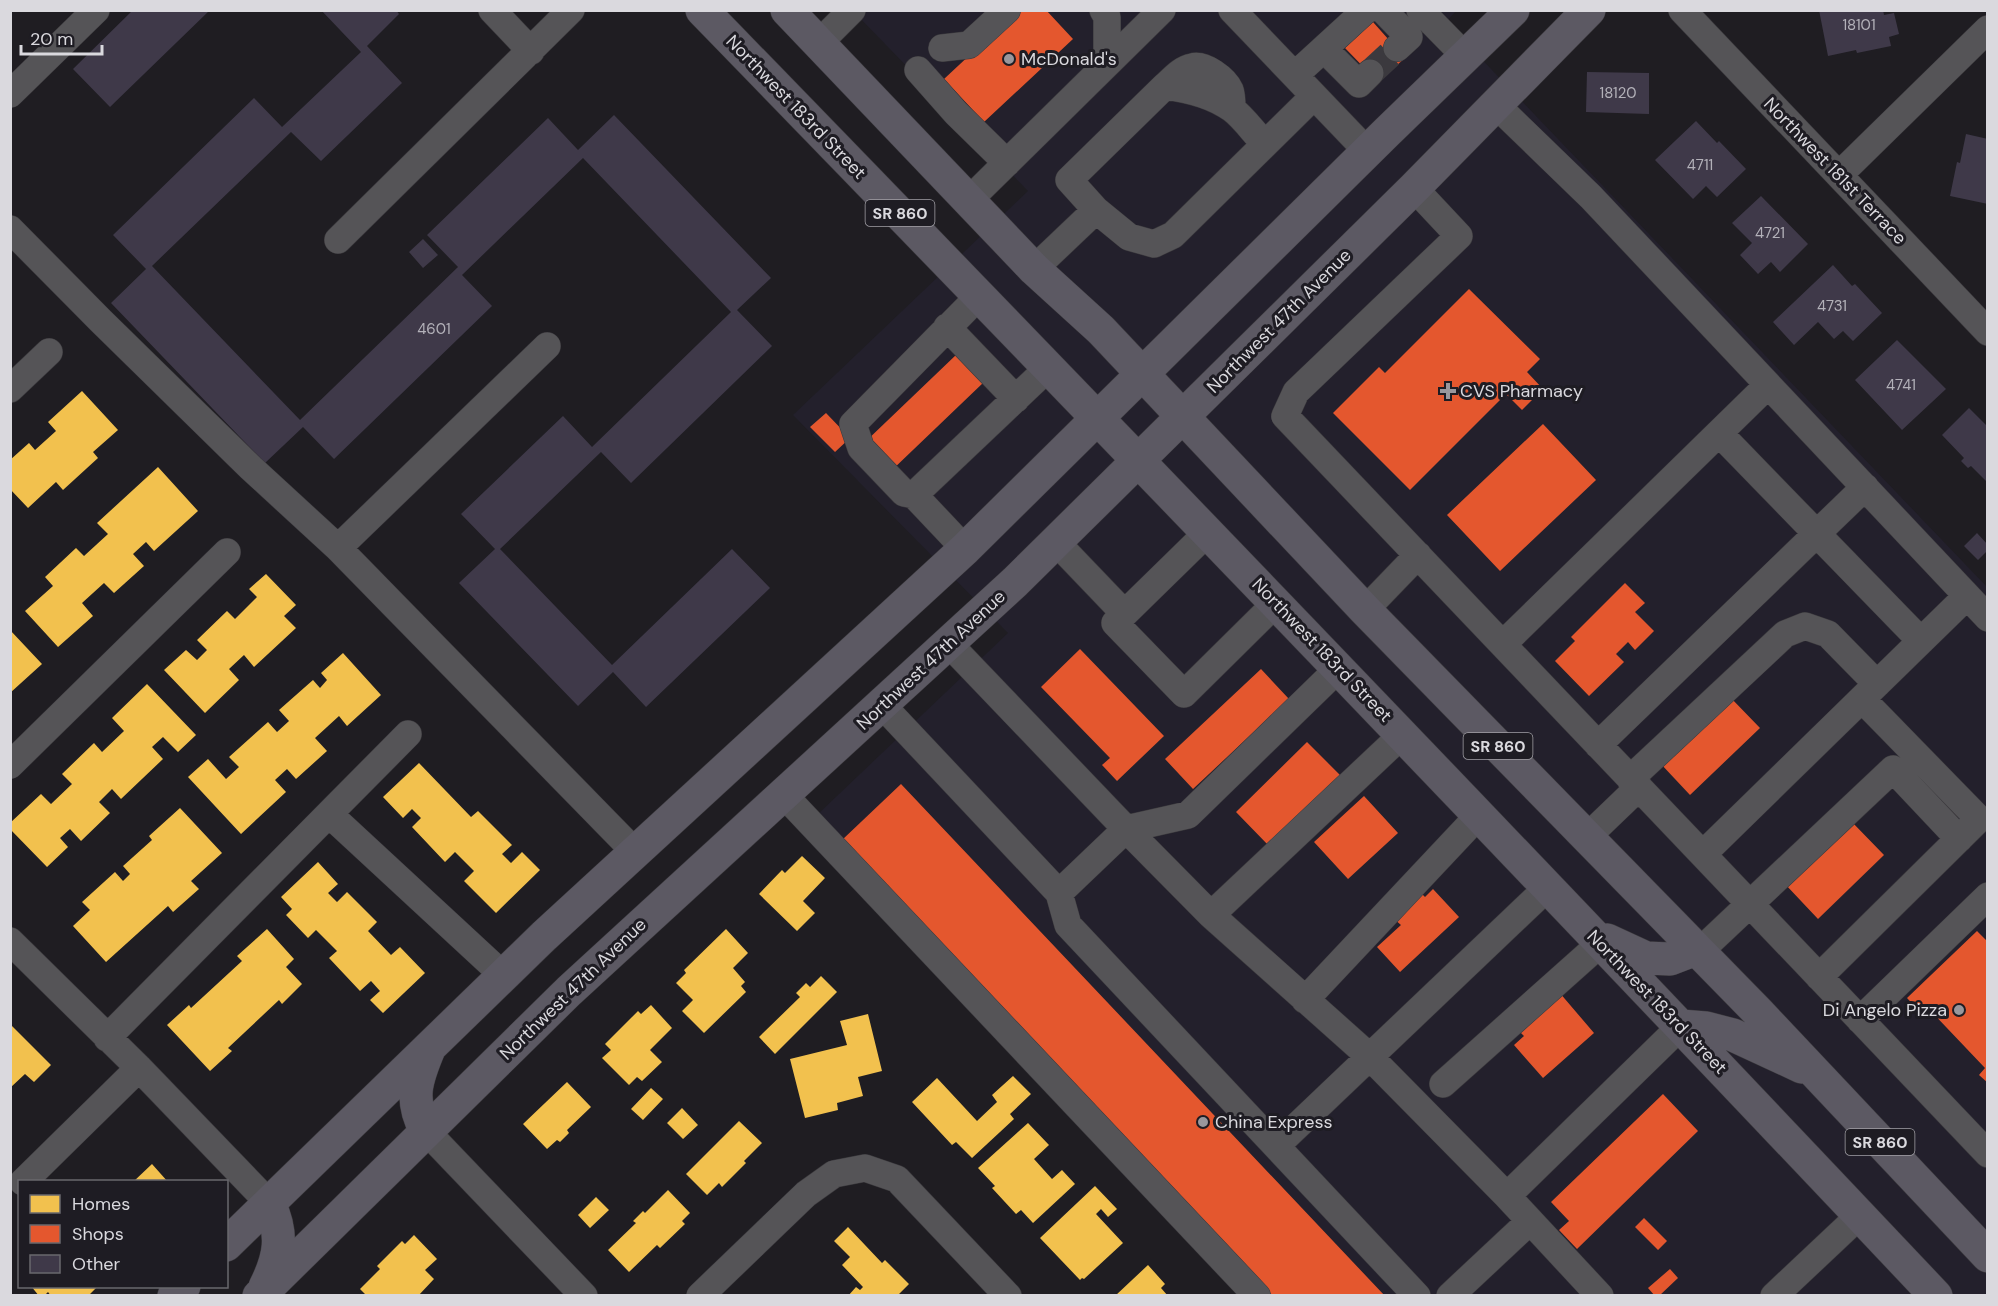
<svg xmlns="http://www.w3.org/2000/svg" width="1998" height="1306" font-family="'DM Sans',sans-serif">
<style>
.built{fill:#23202c}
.homes{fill:#f2c14e}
.shops{fill:#e4572e}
.building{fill:#3f3949}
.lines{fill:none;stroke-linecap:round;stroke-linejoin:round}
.minor-tunnel{stroke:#3b393e;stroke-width:27;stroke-dasharray:27 14;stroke-linecap:butt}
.minor-casing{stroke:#3b393d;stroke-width:28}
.major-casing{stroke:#3b393d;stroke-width:34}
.minor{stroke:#555457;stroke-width:27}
.major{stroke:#5c5963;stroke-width:33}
.poi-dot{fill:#99979c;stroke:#1e1c23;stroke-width:2}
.labels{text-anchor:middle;stroke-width:6;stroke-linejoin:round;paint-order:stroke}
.number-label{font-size:15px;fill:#b3b1b9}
.shield{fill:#1e1c23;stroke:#a2a0a6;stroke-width:1.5}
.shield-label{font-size:16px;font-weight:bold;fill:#dad9de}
.poi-label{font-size:18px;fill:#dad9de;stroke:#1e1c23;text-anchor:start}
.street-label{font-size:18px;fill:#dad9de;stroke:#1e1c23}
</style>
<rect width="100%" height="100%" fill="#1f1d22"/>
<path class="built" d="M853 11H1456L1446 22 1987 587V1295H1269L816 816 1008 633 793 415 1028 191Z"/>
<path class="homes" d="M82 391 118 430 93 452 98 458 63 490 56 482 28 508 10 489V460L29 443 35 450 56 431 48 422Z
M158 467 198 511 154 551 146 542 133 554 144 566 114 593 104 583 82 603 93 616 58 647 25 611 53 586 45 577 76 548 84 556 108 534 97 523Z
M266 574 296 605 284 616 296 628 254 667 244 655 229 669 239 680 205 713 164 670 186 650 197 660 207 650 197 640 227 611 235 619 257 597 249 589Z
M10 630 42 664 10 693Z
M343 653 381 695 347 726 339 716 315 738 327 751 296 779 287 769 275 780 286 792 241 834 188 777 208 759 226 779 239 767 229 757 268 722 277 732 289 721 279 710 313 680 320 688 327 680 321 673Z
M147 684 196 735 178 752 163 737 152 747 163 759 121 799 112 789 99 802 110 813 81 841 70 829 60 838 68 847 47 867 10 829V823L41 794 51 804 72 784 62 774 94 743 102 752 124 731 112 718Z
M419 763 471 817 478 811 512 845 502 854 511 863 522 852 540 870 496 913 464 881 474 871 455 852 445 862 412 827 421 818 412 809 403 818 383 797Z
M180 808 222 853 191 881 199 889 173 912 168 906 106 962 73 926 90 910 82 902 115 872 123 881 130 874 123 866 152 840 149 836Z
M802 856 825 878 803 901 815 913 797 931 759 894 782 870 785 873Z
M318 862 338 884 328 893 337 902 347 892 377 922 368 931 391 955 400 947 425 973 383 1013 370 1000 380 991 371 981 360 991 329 958 337 951 316 930 308 938 286 915 292 909 281 897Z
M267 929 294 959 286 967 302 984 282 1004 279 1000 228 1048 232 1051 210 1071 167 1025 189 1005 191 1008 242 961 237 956Z
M726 929 748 953 733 968 745 982 741 986 746 992 704 1033 682 1011 693 1000 676 983 686 973 684 970Z
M821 976 837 992 775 1054 759 1037 800 997 796 993 806 983 810 987Z
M651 1005 672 1028 650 1050 662 1062 642 1081 637 1077 629 1085 602 1058 611 1050 605 1044 638 1011 641 1014Z
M868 1014 882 1071 858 1077 863 1096 837 1103 838 1110 805 1118 790 1059 847 1045 840 1021Z
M10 1024 51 1065 34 1082 25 1074 10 1088Z
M1013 1076 1031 1094 1010 1114 1014 1119 972 1158 956 1142 952 1145 912 1102 937 1078 977 1121 997 1102 992 1095Z
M567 1082 591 1107 567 1130 569 1133 560 1142 557 1140 547 1149 523 1124Z
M651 1088 663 1099 643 1120 631 1109Z
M682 1108 698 1125 683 1139 667 1123Z
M739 1121 762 1143 744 1161 746 1163 722 1187 719 1183 707 1195 686 1174Z
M1028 1123 1049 1145 1034 1159 1052 1179 1062 1170 1075 1184 1033 1223 1021 1210 1016 1214 992 1188 995 1186 978 1168Z
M152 1164 168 1182H133Z
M1095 1186 1117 1209 1108 1217 1101 1209 1096 1214 1123 1243 1084 1279 1082 1278 1080 1280 1040 1238Z
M668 1190 690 1213 682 1221 685 1224 660 1248 657 1245 629 1272 608 1250 636 1223 633 1221 643 1211 645 1213Z
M596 1197 609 1210 590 1228 578 1215Z
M848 1227 882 1263 885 1260 909 1284 897 1296H848L856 1287 860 1290 863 1287 842 1265 850 1257 834 1241Z
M414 1235 437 1259 425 1270 434 1279 418 1296H367L360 1289 380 1269 377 1266 402 1241 405 1244Z
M1148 1265 1165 1284 1161 1288 1168 1296H1115Z
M31 1286H98L88 1296H51L48 1292 44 1296H39Z"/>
<path class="shops" d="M1018 10H1046L1073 39 984 122 944 79Z
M1373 22 1405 58 1378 82 1345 48Z
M1469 289 1540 359 1527 372 1543 389 1522 410 1506 394 1410 490 1333 413 1379 367 1385 373Z
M957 354 984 382 890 472 863 444Z
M826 413 850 438 835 452 810 427Z
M1543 424 1596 480 1500 571 1447 515Z
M1625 583 1645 603 1635 612 1654 631 1635 650 1628 642 1616 654 1624 662 1589 696 1555 661 1575 641 1571 637Z
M1080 649 1164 736 1117 781 1102 765 1110 758 1041 687Z
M1261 669 1289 699 1193 789 1165 759Z
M1730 697 1760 728 1690 795 1660 763Z
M1307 742 1341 776 1269 846 1236 812Z
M901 784 1385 1296H1273L842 840Z
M1364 796 1398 833 1348 879 1314 842Z
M1851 821 1884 855 1818 919 1785 884Z
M1433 889 1459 917 1400 972 1377 947 1401 925 1394 919 1421 893 1425 897Z
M1977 931 1988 942V1083L1979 1075 1985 1068 1927 1007 1921 1013 1907 998Z
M1559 992 1594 1033 1543 1078 1514 1045 1524 1036 1517 1029Z
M1663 1094 1698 1131 1577 1249 1559 1230 1569 1221 1551 1202Z
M1644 1218 1667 1241 1658 1250 1635 1227Z
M1670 1269 1678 1278 1659 1296H1655L1648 1288Z"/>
<path class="building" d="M133 10H210L110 107 73 69Z
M321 10H396L399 14 367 46 402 83 321 161 291 132 152 266 300 420 458 267 427 235 548 118 578 150 614 115 771 278 737 310 772 346 631 483 601 452 500 549 612 665 732 549 770 588 646 707 613 672 578 706 459 583 495 549 461 514 563 416 592 447 731 312 583 158 462 275 492 306 334 459 303 427 265 463 111 303 146 269 113 235 254 98 282 127 361 52Z
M1819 10H1883L1884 15 1894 13 1899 34 1889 37 1891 46 1857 53 1856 50 1828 56Z
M1587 72 1649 73V114L1586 112Z
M1696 121 1717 143 1719 141 1746 169 1717 197 1706 186 1693 199 1655 160Z
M1966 134 1988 139V204L1950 196 1957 162 1960 163Z
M1761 196 1808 244 1780 272 1771 262 1758 274 1740 255 1752 243 1732 223Z
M423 239 438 255 423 268 409 252Z
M1833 265 1852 286 1855 284 1882 313 1853 341 1843 331 1834 339 1818 322 1794 345 1773 322Z
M1897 340 1946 389 1902 430 1855 380Z
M1969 408 1988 427V483L1971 466 1968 468 1961 461 1964 458 1942 435Z
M1977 533 1988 545V550L1978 560 1964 546Z"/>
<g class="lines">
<path class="minor-tunnel" d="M1370 73 1397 48"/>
<g class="minor-casing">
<path id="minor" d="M492 10 531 51
M1103 10 1107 17V64
M1232 10 1367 151
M1383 10 1409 37 1397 48
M1420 10 1465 56
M1682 10 1988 332
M818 44 852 10
M942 48 969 45 1007 10
M1324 49 1359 84 1370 73
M918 70 956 113 1007 163
M1295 75 1366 10
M1165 86C1173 79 1181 69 1192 67 1204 63 1225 79 1230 90 1232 95 1232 103 1232 109
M10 94 96 10
M1496 105 1591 197 1988 618
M1840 174 1988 29
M1414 188 1459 236 1296 392 1285 416 1988 1154
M969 200 1162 10
M1096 210 1069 180 1165 86C1188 89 1213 95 1232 109 1244 118 1254 133 1265 144
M10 229 101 321 251 468 338 548 635 852
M338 240 571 10
M1034 269 1096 210 1129 237 1154 244 1173 235 1314 96
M947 327 1016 399
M10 389 49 352
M1719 433 1921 641
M914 495 904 493 861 448 853 424 980 295
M1208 532 1115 623 1184 694 1276 603
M1056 542 1124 613
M338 548 547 346
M965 549 914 495 1049 367
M1365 610 1418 555
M949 644 1126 829 1188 815 1339 668
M1503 644 1768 385
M882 705 1059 893 1126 829 1211 915 1370 1057 1507 1196 1681 1026
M1598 745 1865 487
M10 765 227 552
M1630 779 1785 634 1805 626 1828 634 1877 684
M784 795 1257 1296
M329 814 503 975
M1587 837 1639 787
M1703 854 1967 596
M1059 893 1068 925 1417 1296
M1211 915 1402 735
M10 941 139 1068 269 1203
M1699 952 1893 769 1959 839
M1819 977 1979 819 1862 699
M1305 1000 1479 815
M1860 1020 1988 896
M107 1038 408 734
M1443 1084 1601 943
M426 1131 584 1296
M1276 1146 1548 887
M23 1182 139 1068
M1507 1196 1600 1296
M700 1296 806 1194 834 1174 865 1168 897 1179 1008 1296
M1450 1296 1530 1221
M1774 1296 1860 1215"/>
</g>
<g class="major-casing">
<path id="major" d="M702 10C1116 436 1528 864 1936 1296
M787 10 1034 269 1101 330 1365 610 1758 1012 1988 1256
M1607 940 1646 958 1670 959 1696 949
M1681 1026 1706 1028 1733 1035 1802 1067
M426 1131C409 1100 416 1080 429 1049
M226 1245 544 936 965 549 1387 132 1513 10
M265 1287C280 1257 284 1235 269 1203
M174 1296 184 1286
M259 1296 569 991 1015 582 1414 188 1589 10"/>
</g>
<use href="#minor" class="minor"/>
<use href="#major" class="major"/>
</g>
<g class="poi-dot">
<circle cx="1009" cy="59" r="6"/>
<path d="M1445 382h6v6h6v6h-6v6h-6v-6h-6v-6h6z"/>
<circle cx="1959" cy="1010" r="6"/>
<circle cx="1203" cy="1122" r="6"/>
</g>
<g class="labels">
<g class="number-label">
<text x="1859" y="30">18101</text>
<text x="1618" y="98">18120</text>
<text x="1700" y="170">4711</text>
<text x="1770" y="238">4721</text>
<text x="1832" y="311">4731</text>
<text x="434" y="334">4601</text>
<text x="1901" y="390">4741</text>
</g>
<g class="shield">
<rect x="865.5" y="200" width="69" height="26" rx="4.5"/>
<rect x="1463.5" y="733" width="69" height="26" rx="4.5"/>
<rect x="1845.5" y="1129" width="69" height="26" rx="4.5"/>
</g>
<g class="shield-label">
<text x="900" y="219">SR 860</text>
<text x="1498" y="752">SR 860</text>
<text x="1880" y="1148">SR 860</text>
</g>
<g class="poi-label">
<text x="1021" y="65">McDonald's</text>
<text x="1460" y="397">CVS Pharmacy</text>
<text x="1947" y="1016" text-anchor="end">Di Angelo Pizza</text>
<text x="1215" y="1128">China Express</text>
</g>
<g class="street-label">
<text transform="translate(796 107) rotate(46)" y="6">Northwest 183rd Street</text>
<text transform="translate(1835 171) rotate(46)" y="6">Northwest 181st Terrace</text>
<text transform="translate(1279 321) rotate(-45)" y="6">Northwest 47th Avenue</text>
<text transform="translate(1322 650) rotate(46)" y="6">Northwest 183rd Street</text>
<text transform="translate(931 660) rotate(-43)" y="6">Northwest 47th Avenue</text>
<text transform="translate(573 989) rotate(-44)" y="6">Northwest 47th Avenue</text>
<text transform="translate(1657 1002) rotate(46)" y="6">Northwest 183rd Street</text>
</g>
</g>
<rect width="1998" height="1306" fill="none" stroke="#dad9de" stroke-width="24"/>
<rect x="18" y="1180" width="210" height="108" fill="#1e1c23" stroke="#69686e" stroke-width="1.5"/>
<rect x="30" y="1195" width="30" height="18" fill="#f2c14e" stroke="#69686e" stroke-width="1.5"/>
<text x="72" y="1210" font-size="18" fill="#dad9de">Homes</text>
<rect x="30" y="1225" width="30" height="18" fill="#e4572e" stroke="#69686e" stroke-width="1.5"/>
<text x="72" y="1240" font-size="18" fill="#dad9de">Shops</text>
<rect x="30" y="1255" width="30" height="18" fill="#3f3949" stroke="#69686e" stroke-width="1.5"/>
<text x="72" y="1270" font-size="18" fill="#dad9de">Other</text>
<path d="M21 45v9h81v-9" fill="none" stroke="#dad9de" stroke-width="3"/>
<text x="30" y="45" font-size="18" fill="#dad9de" stroke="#1e1c23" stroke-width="4.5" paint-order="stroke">20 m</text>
</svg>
